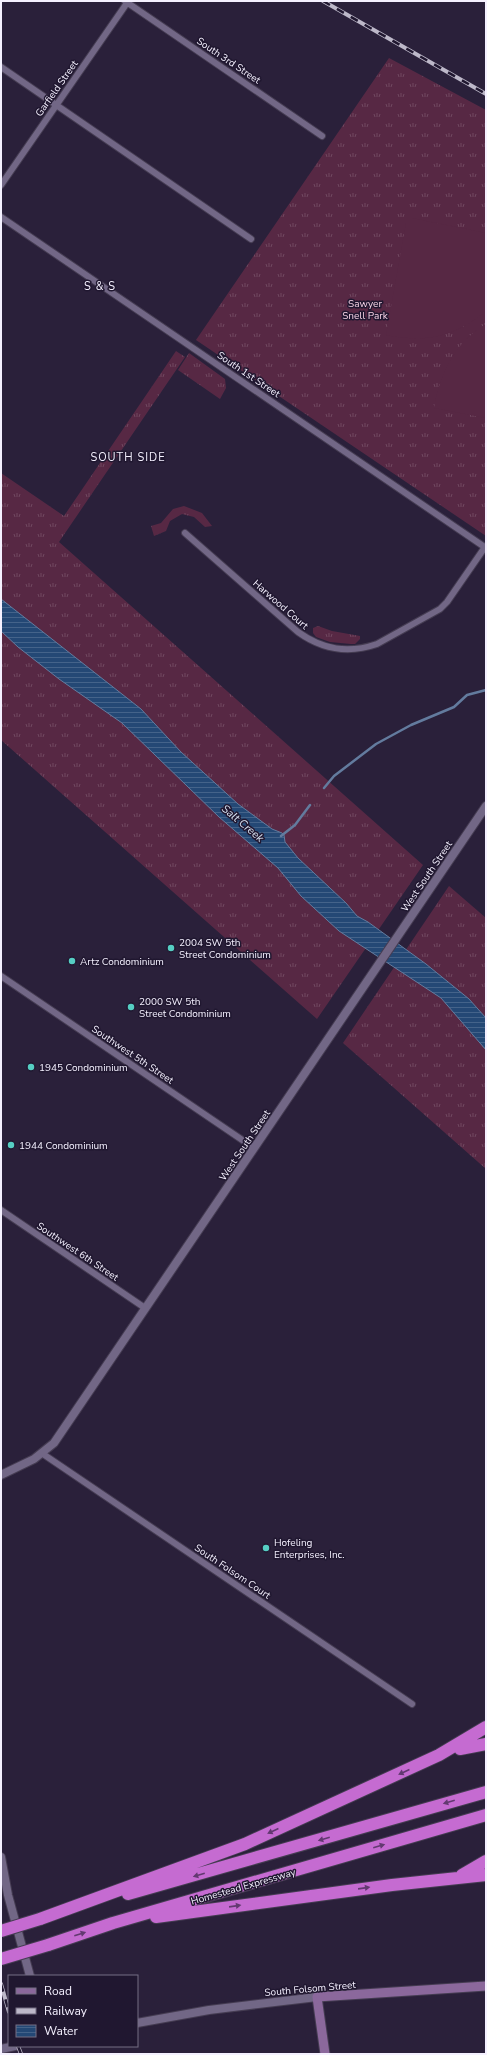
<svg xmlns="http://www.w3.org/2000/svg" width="487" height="2055" font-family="'Nunito Sans',sans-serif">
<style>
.grass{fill:url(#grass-tufts)}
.garden{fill:#572844}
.water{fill:url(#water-rules);stroke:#637b9e}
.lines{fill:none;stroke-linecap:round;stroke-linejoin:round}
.stream{stroke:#637b9e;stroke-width:2.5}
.minor-casing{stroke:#453c52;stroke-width:8}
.tertiary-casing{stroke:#453c52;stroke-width:10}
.secondary-casing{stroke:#453c52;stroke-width:11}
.motorway-casing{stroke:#453c52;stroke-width:14}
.minor{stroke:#726786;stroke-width:6}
.tertiary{stroke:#726786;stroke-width:8}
.secondary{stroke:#8b689c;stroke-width:9}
.motorway{stroke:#c56bd1;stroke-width:12}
.rail-casing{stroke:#bdb8c9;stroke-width:4}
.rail{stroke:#201730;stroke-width:2.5;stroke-dasharray:8;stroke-linecap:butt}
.motorway-bridge-casing{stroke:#453c52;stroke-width:14;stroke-linecap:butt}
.motorway-bridge{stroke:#c56bd1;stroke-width:12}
.oneway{fill:#623970}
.poi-dot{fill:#56cec3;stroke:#201730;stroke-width:1.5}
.labels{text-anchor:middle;stroke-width:3;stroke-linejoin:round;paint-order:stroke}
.street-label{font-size:10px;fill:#f5f1ff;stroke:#201730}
.park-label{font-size:10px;fill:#f6d2e5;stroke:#201730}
.poi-label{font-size:10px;fill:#f5f1ff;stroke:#201730;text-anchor:start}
.neighbourhood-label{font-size:11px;letter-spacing:1px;fill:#f5f1ff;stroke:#201730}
.water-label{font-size:11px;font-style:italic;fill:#d8e3f2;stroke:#201730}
</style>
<defs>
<pattern id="grass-tufts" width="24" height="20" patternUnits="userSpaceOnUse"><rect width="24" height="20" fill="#572844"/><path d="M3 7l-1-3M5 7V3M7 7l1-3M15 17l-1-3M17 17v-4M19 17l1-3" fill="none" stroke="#704860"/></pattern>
<pattern id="water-rules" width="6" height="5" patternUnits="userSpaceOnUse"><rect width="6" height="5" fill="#244875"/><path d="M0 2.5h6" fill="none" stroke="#44638a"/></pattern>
</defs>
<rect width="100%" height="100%" fill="#2a203a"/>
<path class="grass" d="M389 58 486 110V536L196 340Z
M176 351 185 357 59 542 423 865 317 1019 1 740V473L64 516Z
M189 353 225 379 226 388 220 399 178 370Z
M184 506 202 513 212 526 205 527 194 517 182 514 170 521 166 531 154 536 151 526 161 523 173 509Z
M318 626 332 631 360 636V639L355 644H351L330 642 316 637 313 633V628Z
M449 886 486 918V1169L343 1043Z"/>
<path class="garden" d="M412 218 486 233V311C455 337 425 343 386 335L406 223Z
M486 324V418L434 408C440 374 455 342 486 324Z"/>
<path class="water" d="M1 599 141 709 181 752 238 804 272 829 282 833 284 835 285 842 298 858 346 903 357 916 368 922 426 964 469 999 486 1018V1050L441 998 339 931 301 896 278 868 219 817 122 723 59 679 18 647 1 631Z"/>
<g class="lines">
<path class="stream" d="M324 788 334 776 376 744 411 725 454 707 467 695 486 690
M281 836 295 825 310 805"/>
<g class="minor-casing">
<path id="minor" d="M125 1 322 136
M1 67 251 239
M1 185 127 3
M1 217 486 548
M185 533 298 632C323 650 348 654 377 644L440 609 447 602 485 547
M1 976 254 1148
M1 1210 145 1308
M43 1454 412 1704"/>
</g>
<g class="tertiary-casing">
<path id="tertiary" d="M1 1475 34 1459 54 1443 486 806
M1 1857 8 1895 30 1976
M137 2023 209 2010 317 1997
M1 2049 15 2046"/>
</g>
<g class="secondary-casing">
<path id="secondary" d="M325 2054 317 1997 486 1986"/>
</g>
<g class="motorway-casing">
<path id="motorway" d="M460 1749 486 1744
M462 1875 486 1861
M128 1894 486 1792
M156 1917 392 1885 486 1875
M40 1919 245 1844 439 1755 486 1727
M48 1945 113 1923 486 1815"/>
</g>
<use href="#minor" class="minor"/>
<use href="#tertiary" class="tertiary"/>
<use href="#secondary" class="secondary"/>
<use href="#motorway" class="motorway"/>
<g class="rail-casing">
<path id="rail" d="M323 1 486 94
M1 1984 9 2012
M18 2046 21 2054"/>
</g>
<use href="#rail" class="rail"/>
<g class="motorway-bridge-casing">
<path id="motorway-bridge" d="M1 1931 40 1919
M1 1959 48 1945"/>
</g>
<use href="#motorway-bridge" class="motorway-bridge"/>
</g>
<defs><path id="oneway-solid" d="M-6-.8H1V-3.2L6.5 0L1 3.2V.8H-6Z"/></defs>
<g class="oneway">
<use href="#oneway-solid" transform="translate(404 1772) rotate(155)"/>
<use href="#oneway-solid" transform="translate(449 1802) rotate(164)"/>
<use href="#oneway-solid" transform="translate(273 1831) rotate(155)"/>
<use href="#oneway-solid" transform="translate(324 1839) rotate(164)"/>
<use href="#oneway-solid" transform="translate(379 1846) rotate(-16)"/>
<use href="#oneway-solid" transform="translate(199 1875) rotate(164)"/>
<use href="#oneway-solid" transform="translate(364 1888) rotate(-8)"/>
<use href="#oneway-solid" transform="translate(235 1906) rotate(-8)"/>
<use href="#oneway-solid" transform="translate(80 1934) rotate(-18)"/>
</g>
<g class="poi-dot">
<circle cx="171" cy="948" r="4"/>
<circle cx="72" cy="961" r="4"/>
<circle cx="131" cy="1007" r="4"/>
<circle cx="31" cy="1067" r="4"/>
<circle cx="11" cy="1145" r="4"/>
<circle cx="266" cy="1548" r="4"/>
</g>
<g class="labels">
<g class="street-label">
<text transform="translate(229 60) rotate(34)" y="4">South 3rd Street</text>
<text transform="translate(56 88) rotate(-55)" y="4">Garfield Street</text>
<text transform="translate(249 374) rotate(34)" y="4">South 1st Street</text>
<text transform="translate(281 604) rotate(41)" y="4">Harwood Court</text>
<text transform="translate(426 876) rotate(-56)" y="4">West South Street</text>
<text transform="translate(133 1054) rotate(34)" y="4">Southwest 5th Street</text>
<text transform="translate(244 1145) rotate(-56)" y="4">West South Street</text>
<text transform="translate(78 1251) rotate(34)" y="4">Southwest 6th Street</text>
<text transform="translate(233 1571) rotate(34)" y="4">South Folsom Court</text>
<text transform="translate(243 1886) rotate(-16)" y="4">Homestead Expressway</text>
<text transform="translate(310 1988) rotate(-5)" y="4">South Folsom Street</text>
</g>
<g class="park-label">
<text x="365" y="307">Sawyer<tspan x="365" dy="12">Snell Park</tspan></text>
</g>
<g class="poi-label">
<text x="179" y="946">2004 SW 5th<tspan x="179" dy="12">Street Condominium</tspan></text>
<text x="80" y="965">Artz Condominium</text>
<text x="139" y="1005">2000 SW 5th<tspan x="139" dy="12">Street Condominium</tspan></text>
<text x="39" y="1071">1945 Condominium</text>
<text x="19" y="1149">1944 Condominium</text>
<text x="274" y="1546">Hofeling<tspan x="274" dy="12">Enterprises, Inc.</tspan></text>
</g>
<g class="neighbourhood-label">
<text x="100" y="290">S &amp; S</text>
<text x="128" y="461">SOUTH SIDE</text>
</g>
<g class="water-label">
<text transform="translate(243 823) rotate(40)" y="4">Salt Creek</text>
</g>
</g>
<rect width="487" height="2055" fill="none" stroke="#f5f1ff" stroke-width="4"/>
<rect x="8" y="1975" width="130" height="72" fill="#201730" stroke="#756e83"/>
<rect x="16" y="1988" width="20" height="6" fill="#8b689c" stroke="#756e83"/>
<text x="44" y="1995" font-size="12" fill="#f5f1ff">Road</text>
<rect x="16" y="2008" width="20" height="6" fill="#bdb8c9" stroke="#756e83"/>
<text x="44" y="2015" font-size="12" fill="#f5f1ff">Railway</text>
<rect x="16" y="2025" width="20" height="12" fill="url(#water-rules)" stroke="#756e83"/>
<text x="44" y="2035" font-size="12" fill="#f5f1ff">Water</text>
</svg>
